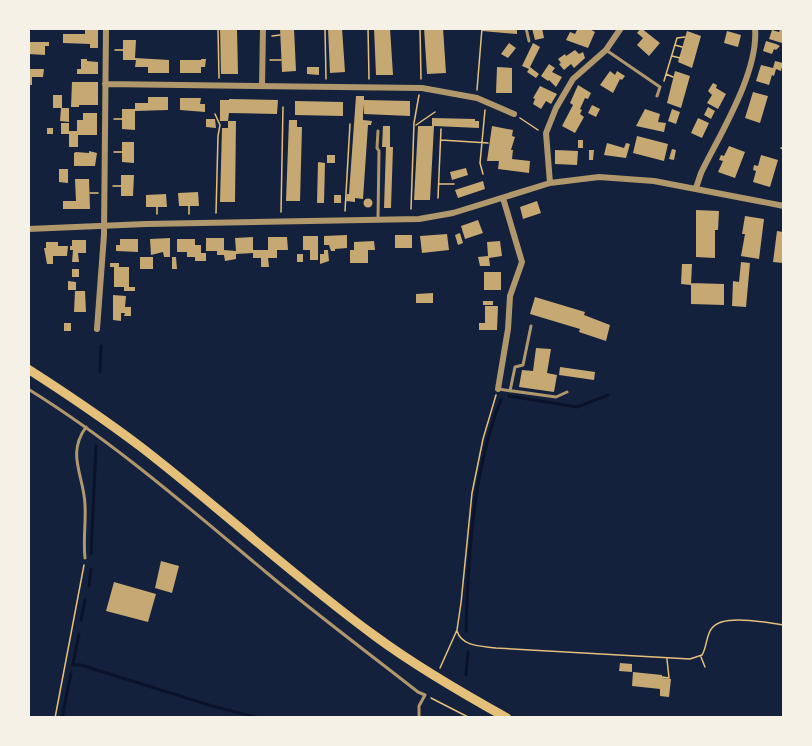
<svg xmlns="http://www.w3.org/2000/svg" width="812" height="746" font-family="Roboto,sans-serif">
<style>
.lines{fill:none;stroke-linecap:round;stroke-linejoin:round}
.stream{stroke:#0b132b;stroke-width:3}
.building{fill:#c6a872}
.path{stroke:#e5c07b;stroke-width:1.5}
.service{stroke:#b1986c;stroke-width:3}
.minor{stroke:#b1986c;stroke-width:6}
.secondary{stroke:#e5c07b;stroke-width:9}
</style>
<rect width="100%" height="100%" fill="#14213d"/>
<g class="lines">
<path class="stream" d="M100 372 101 346
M509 396 577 407 608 395
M91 554 96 446
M89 586 91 569
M81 620 85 600
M466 631C468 558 473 469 501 400
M73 664 79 634
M72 665H81L209 705 259 718
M466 675 468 652
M62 718 71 673"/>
</g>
<path class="building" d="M220 28H237L238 74H221Z
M280 28H294L296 71 282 72Z
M328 28H342L345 72 330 73Z
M374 28H390L393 75H376Z
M424 28H443L446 73 427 74Z
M482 28H517V34L482 31Z
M532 28H542L544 38 535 40Z
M578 28H588L595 32 588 48 566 40 570 32 575 34Z
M641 28 660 43 649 56 637 45 643 38 637 33Z
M781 28 783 29 782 43 769 39 772 30 779 32Z
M85 29H98V48H90V44L63 43V34H85Z
M687 31 701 36 692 68 678 62Z
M727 31 741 35 738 47 724 43Z
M123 40H136L135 58 169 60V73H148V67H135L136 60H123Z
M766 41 776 44 780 46 776 50 774 49 772 54 763 51Z
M29 42H49V46H45V55L28 54Z
M509 43 516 48 508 58 501 54Z
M533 43 540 47 530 67 539 74 536 78 527 72 529 69 522 66Z
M575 50 579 54 583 52 585 58 574 68 571 64 564 70 559 64 561 63 558 59 565 54 566 56Z
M81 59H87V61L98 62V74H77V69H81Z
M201 59H206L205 67H201V73H180V60H201Z
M775 61 783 63 781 71 776 69 774 76 772 75 769 85 756 81 761 65 773 68Z
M549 64 555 68 552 72 562 77 556 87 549 80 548 81 541 76Z
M307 67H319V75L307 74Z
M497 67 512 68V93H496Z
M28 69H44L43 77H32V85H28Z
M610 71 615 75 617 71 625 76 622 80 620 79 613 93 600 85Z
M675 71 690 76 681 108 667 103Z
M72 82H98V105H79V107H71Z
M713 83 717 85 716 88 726 94 718 109 707 103 712 95 708 91Z
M578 85 591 93 588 99 585 98 580 109 582 110 580 114 584 117 575 133 562 126 573 105 570 103Z
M540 86 557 94 551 104 546 101 541 109 533 104 535 99 533 98Z
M753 92 768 96 760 123 745 118Z
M53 95H62V108H53Z
M356 96H364V100L410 101V116L364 114 363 104V120L372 121 371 125H368L363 199 355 198V202L346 201 347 194H349Z
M148 97H168V110L135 111V130L122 129V109H135V103H148Z
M180 98H201L200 104H205V112L180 110Z
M229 99 278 100 277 114 229 113 228 121H220V100H229Z
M295 101 343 102V116L295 115Z
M592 105 600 109 596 117 588 113Z
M708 107 715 111 711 119 704 115Z
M61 108H69V122L60 121Z
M645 109 660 114 658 122 666 123 664 132 636 126Z
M672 109 680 112 676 124 668 121Z
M83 113H97V135H78V147H69V134H61V123H69V131H77V120H83Z
M432 118 475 119V121H479V128L434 126 430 200H414L418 126H432Z
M698 118 709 123 702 138 691 133Z
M206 119H215L216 128 206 127Z
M289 120H297V127H302L300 201H286Z
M228 121H236L235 202H220L222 128H228Z
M383 126H390V147H393L391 208H384L386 147H382Z
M492 126 513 130 512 136 515 137 511 150H513L512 159 530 161 529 173 498 169 499 161H487Z
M47 128H53V134H47Z
M637 136 668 144 664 161 633 153Z
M578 140H583V148H578Z
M122 142H134V163L122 162Z
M607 143 624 148 626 143 630 144 626 158 604 155Z
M729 146 745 152 735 178 718 172 723 161 719 160 721 155 724 156Z
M672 149 676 150 674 160 669 159Z
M555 150 578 151 577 165 555 164Z
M589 150H594L593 160H589Z
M89 151 97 153 95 166H74V153L76 152 89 153Z
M327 155H335V163H327Z
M761 155 778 160 770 187 753 182 756 171 753 170 754 165 758 166Z
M318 162 325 163 324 203H317Z
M466 168 468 175 452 180 450 172Z
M59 169H68V183L59 182Z
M121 175H134L133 196H121Z
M75 179H89L90 209H63V201H76Z
M483 181 485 189 458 198 455 190Z
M198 192 199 206H179L178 193Z
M166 194 167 207H146V195Z
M334 195H341V203H334Z
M363.5 203a4.5 4.5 0 1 1 9 0a4.5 4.5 0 1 1-9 0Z
M537 201 541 213 523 219 520 207Z
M696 210 719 211 718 230H715V258L696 257Z
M745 216 764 219 759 259 741 256 745 234H742Z
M478 220 483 233 465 239 461 226Z
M777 231 783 232V263L773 262Z
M460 233 463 243 458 245 455 235Z
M447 234 449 250 422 253 420 236Z
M347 235V248L335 249V251H331L329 245H324V236Z
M395 235H412V248H395Z
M303 236H318V260H310V250H303Z
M253 237V250H268V237H287L288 250H277V258H268L269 267H261V258H253V253L236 254V259L225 261 224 255H217V251H206V238H224V250L236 251 235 238Z
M170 238V257H164L163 252 151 255 150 239Z
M120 239H138V252L116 251V245H120Z
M177 239H195V245H201V253H206V261H195V257H187V252H177Z
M72 240H86V253H78L79 262H72L73 250H70V246H72Z
M374 241 375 250H368V263H350V250H354V242Z
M500 241 502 256 489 258 490 266H480L478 257 488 256 487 242Z
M46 242H58V246H68L67 256H53V264H47L44 248H46Z
M324 250H328L329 261 320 264V254H324Z
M297 254H303V262H297Z
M140 257H153V269H140Z
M172 257H176L177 269H172Z
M741 262 750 263 746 307 732 306 733 281 739 282Z
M110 263H119V267H129V287H135V291H124V287H114V267H110Z
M682 264H692L691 285 681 284Z
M72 269H79V277H72Z
M484 272H501V290H484Z
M68 281 76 282V290H68Z
M691 283 724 284V305L691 304Z
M75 291H85L86 312H74Z
M433 293V303H416V294Z
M113 295 126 296 125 307H131V316H124L125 313H121V321L113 320Z
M535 297 585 312 584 315 610 325 606 341 579 332 580 329 530 314Z
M483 301H493V305H483Z
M485 306H498L497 330H479V323H485Z
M64 323H71V331H64Z
M536 348 551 349 547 373 557 375 554 392 519 387 522 370 533 371Z
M560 367 595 372 594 380 559 375Z
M161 561 179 566 172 593 155 588Z
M114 582 156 594 148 622 106 611Z
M620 663 632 664V672L619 671Z
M633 672 662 675V678L671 679 669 697 660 696V689L632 686Z"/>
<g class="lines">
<path class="path" d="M218 28 219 78
M325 28 326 79
M368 28 369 79
M420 28 421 79
M272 36 280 35
M675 45 682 47
M115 50H123
M672 56 680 58
M270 60H281
M666 74 673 77
M664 81 677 38 685 37
M477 90 482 28
M215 114 220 125 218 136 216 213
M520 118 538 130
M114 119H122
M416 125 435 112
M441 140 488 143
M781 148 784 149
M114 152H122
M483 174 480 163 485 110
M439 184H454
M113 186H121
M90 193H98
M438 198 441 129
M411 209 414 123 419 95
M345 211 350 124
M281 212 283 107
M157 214V207
M189 214V206
M457 631C462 647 482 646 496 648L690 659 702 655C707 647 706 635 712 628 723 613 767 623 784 625
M701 657 705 667
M440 668 457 630 461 603 472 493 483 439 496 395
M662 677 669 678 667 659
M431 698 470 718
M55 718 84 565"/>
<path class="service" d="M526 28 529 41
M606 50 660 87 657 96
M378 219 379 151 377 148 378 131
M28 389C114 442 190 509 267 573 316 614 367 652 418 692L425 695 419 706V718
M498 389 556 397 567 392
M510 391 515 367 523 365 531 326
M85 558C83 540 86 523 85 505 84 475 66 455 86 427"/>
<path class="minor" d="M105 84 422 88 477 98 514 114
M262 86 263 28
M550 183 546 133 556 108 573 79 606 50 621 28
M696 188 701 173C720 134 759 72 755 28
M28 229 146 224 419 219 453 213 550 183 599 177 654 181 784 206
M97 329 104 235 106 28
M498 389 508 329 510 296 522 262 503 198"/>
<path class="secondary" d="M28 369C67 394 104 419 141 447 220 508 294 577 375 636 417 667 462 693 507 718"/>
</g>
<rect width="812" height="746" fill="none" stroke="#f6f1e7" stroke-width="60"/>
</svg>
